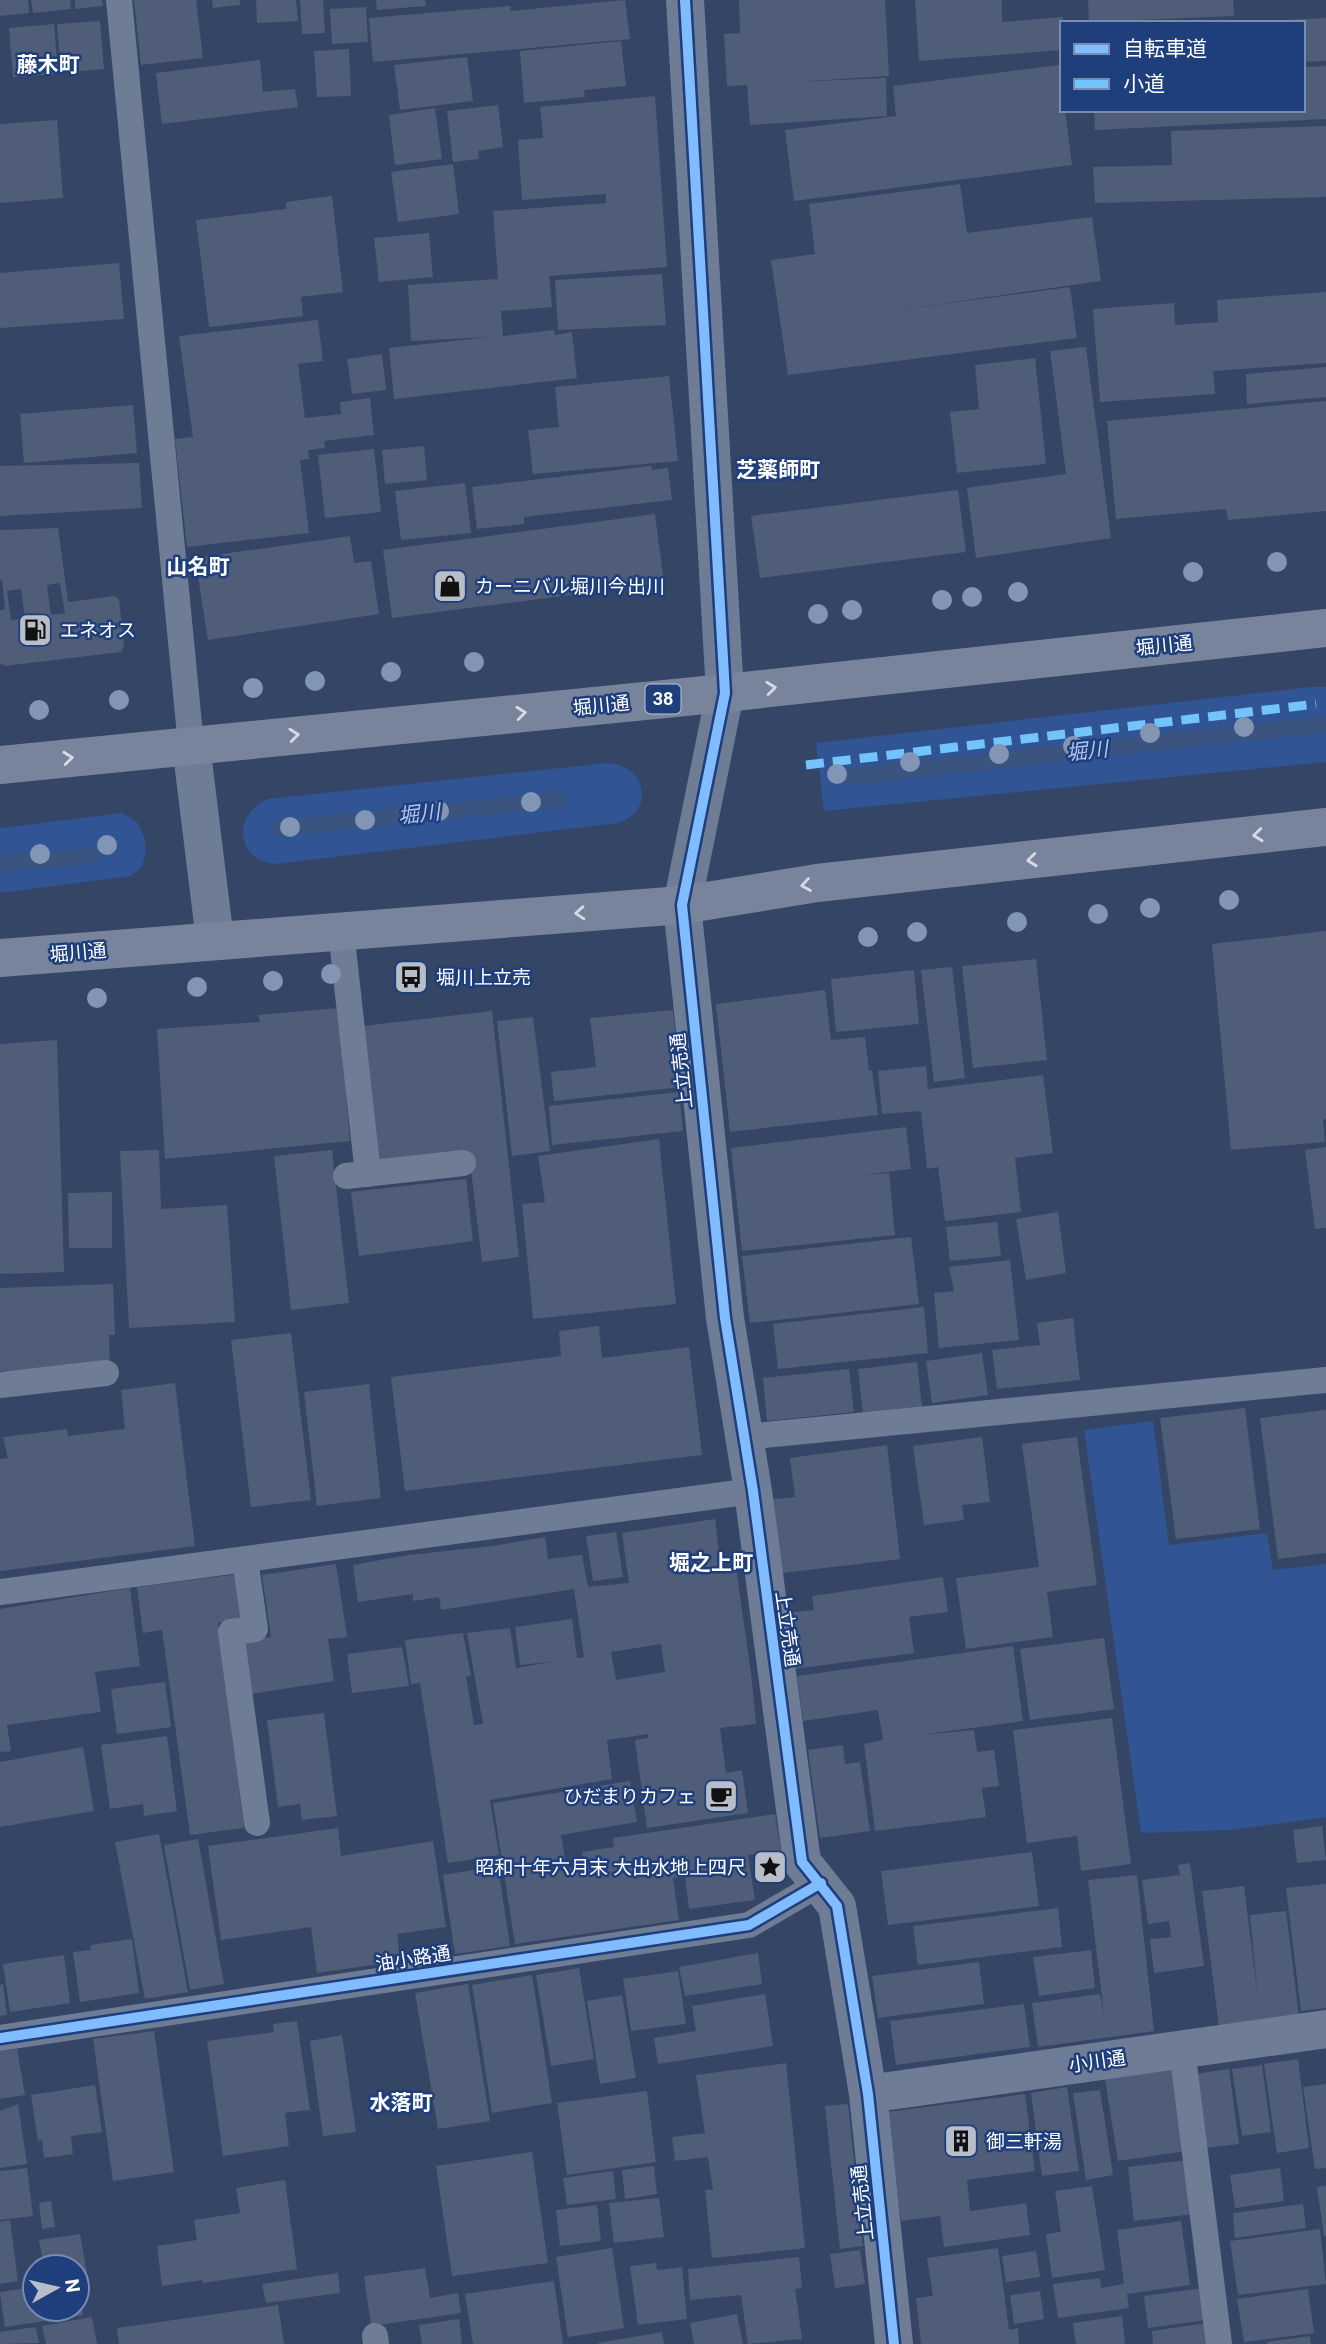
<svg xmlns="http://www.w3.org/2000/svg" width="1326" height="2344" font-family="Roboto,'Noto Sans JP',sans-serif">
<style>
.green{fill:#315494}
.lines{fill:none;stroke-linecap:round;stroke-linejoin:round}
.stream{stroke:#3b537f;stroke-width:16}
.building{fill:#505d78;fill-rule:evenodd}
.service{stroke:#6e7c95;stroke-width:26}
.minor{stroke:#6e7c95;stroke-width:38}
.primary{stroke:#78849c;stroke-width:38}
.quiet{stroke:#73c3fd;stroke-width:9;stroke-dasharray:18 9;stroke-linecap:butt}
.cycleway-casing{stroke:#1e3e7c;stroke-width:15}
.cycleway{stroke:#80bcff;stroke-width:10}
.tree{fill:#8395b5}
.oneway{stroke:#d6dae1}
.labels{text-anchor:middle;stroke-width:5;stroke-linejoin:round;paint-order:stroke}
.shield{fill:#1e3e7c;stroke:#bcc5d8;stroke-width:2}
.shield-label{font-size:18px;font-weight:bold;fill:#fff}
.poi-label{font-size:19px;fill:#fff;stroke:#1e3e7c;text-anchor:start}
.street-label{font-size:19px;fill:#fff;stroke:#1e3e7c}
.neighbourhood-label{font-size:21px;font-weight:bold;fill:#fff;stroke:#1e3e7c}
.water-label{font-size:21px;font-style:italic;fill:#acc4ef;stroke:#1e3e7c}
</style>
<rect width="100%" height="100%" fill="#344566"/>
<path class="green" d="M1311 687H1326V762L824 811 816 743Z
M607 763C645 763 657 811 618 823L275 864C235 860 232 814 268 799Z
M122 813 137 822 144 837 146 850 142 867 131 876 0 893V828Z
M1153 1421 1169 1545 1267 1533 1273 1570 1326 1564V1817L1232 1830 1141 1833 1084 1430Z"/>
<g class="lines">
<path class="stream" d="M848 777 1326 724
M281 828 556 800
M0 862 6 863 91 856"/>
</g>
<path class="building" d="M0 0H28L29 13 0 16Z
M31 0H70L71 9 33 13Z
M75 0H102L103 6 75 9Z
M134 0H196L203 58 141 65Z
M212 0H240V5L213 8Z
M256 0H296L298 21 257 23Z
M300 0H323L325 33 302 34Z
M376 0H425L426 6 377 10Z
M625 0 630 39 373 62 369 18 511 6 510 11Z
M739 0H885L889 76 793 82 886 78 887 116 750 125 747 85 727 86 724 34 740 33Z
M915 0H1002V22L1063 17 1062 50 919 61Z
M1088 0H1233L1234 16 1089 22Z
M366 7 368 42 332 44 330 9Z
M1326 18V61L1303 62V23H1266V21Z
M100 21 104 69 61 73 57 24Z
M54 24 58 74 13 77 9 28Z
M621 41 626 86 584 90 585 97 524 103 520 51Z
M349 49 351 96 317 97 314 51Z
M467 57 473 101 400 110 394 65Z
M260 60 263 92 295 89 298 107 162 124 156 73Z
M1059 65 1062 110H1065L1072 165 794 201 785 130 896 116 893 86Z
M1326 66V119L1095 130 1094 110H1303V67Z
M655 96 667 267 549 276 552 307 501 311 503 336 554 330 555 335 572 332 577 378 394 399 389 348 489 337 411 341 408 285 498 279 493 211 606 203V194L522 200 518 140 543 138 540 107Z
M498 105 503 147 478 151 479 159 453 162 447 111Z
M435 108 442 159 395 165 389 115Z
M57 120 63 198 0 203V124Z
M1326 126V197L1095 203 1093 167 1172 165 1171 131Z
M453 164 459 214 398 222 391 172Z
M960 184 967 233 1092 217 1101 281 904 309 1070 287 1077 338 788 375 771 260 815 254 809 204Z
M332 196 343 292 301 297 303 316 209 327 196 220 286 209V202Z
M429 233 433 277 379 282 374 238Z
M119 263 124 319 0 328V273Z
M662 274 666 325 558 330 555 280Z
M1326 292V363L1213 371 1215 394 1100 402 1093 309 1174 303 1175 325 1218 322 1217 300Z
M318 320 323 361 298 364 305 418 341 414 340 402 370 398 374 435 324 441 325 448 308 450 309 459 300 460 309 533 187 547 175 439 193 437 179 336Z
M1086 347 1111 538 976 558 967 488 1066 474 1050 351Z
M382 354 386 390 352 394 347 359Z
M1035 358 1046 464 957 473 950 412 979 409 975 365Z
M1326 367V397L1247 404 1246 374Z
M669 376 678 461 533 474 528 430 559 427 555 387Z
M1326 401V511L1228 520 1226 509 1116 519 1107 421Z
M133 405 137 453 24 463 20 414Z
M424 446 427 480 385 484 382 450Z
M374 449 381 512 325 518 318 455Z
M139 463 142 508 0 516V466Z
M651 466 652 470 668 468 672 500 524 517V524L477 529 472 487Z
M465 483 471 533 401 540 395 491Z
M958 490 966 552 760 578 751 516Z
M655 514 664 583 392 618 383 550Z
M58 528 68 602 114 596 119 599 124 646 121 652 5 666 0 663V610L5 609 2 580H0V530ZM60 583 65 613 51 615 47 585ZM21 589 25 618 11 620 7 591Z
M350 536 354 563 371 561 379 614 208 640 195 558Z
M1326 931V1119L1323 1120 1325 1142 1231 1150 1212 944Z
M1036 959 1047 1060 973 1068 962 966Z
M952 967 965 1078 934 1082 921 970Z
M914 970 919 1024 836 1032 831 979Z
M825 990 831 1040 865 1037 869 1071 872 1070 878 1115 730 1132 716 1004Z
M338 1008 350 1141 165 1159 157 1029 260 1022 258 1015Z
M673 1010 681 1087 554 1101 551 1072 596 1067 590 1018Z
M492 1011 519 1257 482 1262 469 1153 379 1164 363 1026Z
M533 1017 550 1151 512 1156 497 1021Z
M57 1040 64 1272 0 1274V1044Z
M926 1066 928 1089 1043 1075 1053 1153 1015 1158 1021 1212 945 1221 938 1167 927 1169 921 1111 882 1114 878 1071Z
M679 1092 683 1131 552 1145 549 1106Z
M906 1127 911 1169 862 1175 889 1173 895 1235 742 1251 731 1148Z
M659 1139 676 1304 533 1319 522 1204 545 1202 538 1156Z
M1326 1147V1228L1315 1229 1305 1150Z
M159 1150 161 1209 227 1205 235 1322 129 1328 120 1151Z
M332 1150 349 1303 291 1310 274 1156Z
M466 1179 473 1241 359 1256 351 1192Z
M112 1192V1248H69L68 1193Z
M1058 1212 1066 1273 1026 1280 1016 1219Z
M997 1222 1001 1256 950 1261 946 1227Z
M911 1237 919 1304 750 1323 742 1256Z
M1010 1260 1019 1340 939 1348 934 1293 954 1291 949 1267Z
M113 1284 115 1335H109L110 1368 0 1371V1288Z
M924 1307 928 1353 778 1369 773 1324Z
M1073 1318 1080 1380 997 1389 992 1350 1040 1345 1037 1323Z
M599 1326 602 1358 689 1347 702 1455 405 1491 391 1377 561 1356 559 1331Z
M291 1333 311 1500 251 1507 231 1340Z
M982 1353 988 1395 932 1403 926 1361Z
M917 1362 922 1407 863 1414 858 1369Z
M849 1369 854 1412 767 1421 763 1378Z
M175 1383 195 1546 0 1571V1459L8 1458 3 1437 67 1429 68 1436 125 1429 121 1390Z
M369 1384 381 1498 317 1506 304 1392Z
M1245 1408 1260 1529 1176 1539 1160 1418Z
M1326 1410V1553L1278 1559 1260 1418Z
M982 1437 990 1502 962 1505 964 1520 924 1525 913 1446Z
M1077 1437 1097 1585 1047 1592 1053 1637 966 1649 956 1578 1039 1567 1022 1444Z
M887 1445 900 1559 774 1574 766 1500 795 1497 790 1458Z
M715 1519 721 1570 736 1568 751 1673 756 1724 720 1728 726 1773 742 1770 748 1813 647 1828 635 1740 648 1738V1734L607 1740 612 1779 490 1800 499 1855 448 1863 420 1683 411 1684 405 1640 463 1633 471 1676H466L474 1725 483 1724 467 1633 510 1628 516 1668 557 1661 520 1665 515 1627 572 1619 577 1658 584 1657 574 1589 441 1610 439 1597 413 1601V1594L358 1602 353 1565 408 1555 492 1546 545 1537 548 1559 582 1555 588 1587 629 1583 622 1533ZM661 1644 665 1672 616 1680 611 1652Z
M616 1532 623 1577 593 1581 586 1536Z
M336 1564 347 1637 328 1639 334 1681 251 1694 244 1641 271 1637 262 1575Z
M238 1574 243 1619 218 1623 244 1828 190 1835 162 1630 143 1633 137 1587Z
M943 1577 948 1612 909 1617 914 1653 794 1669 786 1613 814 1610 812 1596Z
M130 1588 140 1666 95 1672 101 1712 7 1725 11 1751 0 1752V1609Z
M1104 1638 1114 1709 1030 1720 1020 1649Z
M1013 1646 1023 1721 919 1735 974 1730 977 1752 994 1750 999 1786 982 1788 986 1817 875 1831 864 1744 883 1740 878 1710 803 1721 797 1676Z
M402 1647 409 1686 352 1693 347 1654Z
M165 1682 171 1727 117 1734 111 1689Z
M324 1713 337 1816 302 1820 300 1804 278 1807 267 1720Z
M1112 1718 1131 1864 1081 1871 1077 1836 1027 1843 1013 1730Z
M167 1736 177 1811 144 1816 143 1804 110 1809 101 1745Z
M843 1745 845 1764 860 1762 870 1831 820 1838 808 1750Z
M83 1747 94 1811 0 1827V1762Z
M630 1781 637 1822 561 1835 565 1859 548 1861 549 1873 584 1866 582 1852 614 1847 613 1838 775 1814 781 1851 748 1855 755 1900 689 1909 685 1877 673 1878 679 1920 515 1944 493 1803Z
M1322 1826 1326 1860 1297 1863 1293 1830Z
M338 1828 341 1856 433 1841 446 1927 397 1934 400 1961 317 1973 311 1927 221 1940 208 1846Z
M159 1834 188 1992 145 1999 115 1842Z
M198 1839 224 1984 190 1990 164 1845Z
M1032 1852 1039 1906 888 1925 881 1871Z
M1190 1863 1204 1966 1154 1973 1150 1939 1171 1937 1169 1921 1148 1924 1142 1880 1180 1875 1178 1865Z
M498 1866 510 1946 455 1954 443 1875Z
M1137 1875 1154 2031 1038 2047 1032 2003 1100 1994 1104 2014 1088 1880Z
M1326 1884V2008L1301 2011 1286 1888Z
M1244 1886 1258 1999 1250 1915 1286 1911 1299 2016 1219 2027 1202 1891Z
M1058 1908 1062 1947 918 1965 913 1926Z
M132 1939 139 1993 80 2002 73 1952 91 1950 90 1945Z
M1091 1950 1095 1988 1039 1996 1033 1957Z
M758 1953 762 1984 685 1996 679 1967Z
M64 1955 70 2003 10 2012 3 1964Z
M979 1962 984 2004 878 2018 872 1976Z
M579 1968 594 2059 551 2066 536 1975Z
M678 1971 686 2024 631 2031 623 1979Z
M532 1975 552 2103 492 2113 472 1985Z
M3 1984 7 2015 0 2016V1985Z
M468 1984 490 2121 438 2129 415 1993Z
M765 1994 773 2046 658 2064 654 2038 696 2031 692 2006Z
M622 1995 636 2078 600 2084 587 2001Z
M1024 2004 1030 2047 896 2065 890 2021Z
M297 2021 310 2110 285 2113 289 2146 223 2156 207 2041 274 2032 273 2024Z
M154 2031 174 2172 113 2181 93 2039Z
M342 2035 356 2132 323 2136 310 2041Z
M17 2049 25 2095 0 2099V2051Z
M1298 2059 1309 2148 1277 2153 1264 2064Z
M786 2063 805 2248 712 2258 705 2190H713L708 2157 675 2161 672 2137 705 2133 696 2075Z
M1262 2065 1271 2132 1242 2136 1232 2069Z
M1174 2069 1186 2151 1118 2161 1105 2079Z
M1229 2069 1239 2144 1205 2148 1195 2074Z
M1326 2084V2168L1315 2169 1303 2087Z
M95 2085 102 2132 71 2136 73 2154 44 2158 42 2140 38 2141 31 2095Z
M1067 2087 1079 2171 1042 2176 1031 2093Z
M1100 2090 1113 2175 1086 2180 1073 2093Z
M647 2091 656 2162 567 2175 557 2103Z
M1025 2094 1035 2171 967 2180 970 2211 1026 2203 1030 2235 944 2247 940 2216 901 2221 887 2112Z
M18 2104 27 2164 0 2168V2111Z
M848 2104 863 2246 840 2249 825 2106Z
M532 2152 548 2263 452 2276 436 2166Z
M1187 2160 1194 2214 1134 2221 1128 2167Z
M654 2166 657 2194 625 2199 622 2170Z
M27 2168 33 2216 0 2220V2171Z
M1280 2168 1284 2201 1235 2208 1230 2175Z
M613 2171 616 2199 567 2205 563 2178Z
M285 2180 297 2269 203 2283 202 2280 162 2286 157 2246 197 2240 194 2220 240 2213 236 2188Z
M1092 2186 1105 2270 1052 2278 1046 2234 1061 2232 1055 2191Z
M1326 2186V2236H1324L1317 2187Z
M659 2198 664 2237 614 2243 609 2203Z
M51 2201 55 2227 42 2229 39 2203Z
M1303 2204 1306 2228 1235 2238 1233 2213Z
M597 2205 601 2241 560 2246 556 2210Z
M10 2220 18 2281 0 2284V2222Z
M1181 2221 1190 2285 1127 2294 1129 2308 1058 2318 1053 2284 1100 2278 1101 2288 1124 2284 1117 2230Z
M1320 2229 1326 2284 1238 2295 1230 2241Z
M80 2234 87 2274 77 2276V2267H44L39 2240Z
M612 2248 624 2328 568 2337 556 2257Z
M998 2248 1009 2330 1018 2328 1019 2344H921L916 2298 933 2296 927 2258Z
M860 2250 865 2284 835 2288 830 2254Z
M1036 2251 1040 2277 1006 2282 1002 2256Z
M799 2257 802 2288 795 2289 802 2339 748 2344 741 2295 690 2300 688 2269Z
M656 2263 657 2270 682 2267 687 2319 638 2325 630 2266Z
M425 2268 430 2298 458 2293 461 2313 371 2326 364 2276Z
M338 2273 340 2293 266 2303 262 2284Z
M554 2281 563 2344H473L465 2294Z
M35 2287V2309H77L79 2287 83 2315 5 2327 0 2292Z
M1203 2288 1207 2320 1148 2328 1144 2296Z
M1308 2289 1314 2333 1244 2342 1237 2299Z
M1040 2291 1044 2319 1014 2324 1010 2295Z
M278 2305 284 2344H119L117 2328Z
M737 2314 743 2344H694L690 2323Z
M1122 2316 1125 2344H1076L1073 2323Z
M92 2317 97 2344H46L42 2326Z
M459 2319 462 2344H422L419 2325Z
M1207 2323 1209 2344H1153L1152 2331Z
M36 2327 39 2343 0 2344V2332Z
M662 2332 664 2344H598V2343Z
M1310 2336 1311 2344H1267V2342Z"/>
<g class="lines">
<path class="service" d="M119 0 191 745
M341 931 368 1174
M346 1176 463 1163
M0 1385 106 1373
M744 1437 1326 1380
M245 1559 255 1629 231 1632 257 1823
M0 1592 753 1491
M0 2038 749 1925 821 1883
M1182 2049 1219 2344
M375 2336 376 2344"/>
<path class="minor" d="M685 0 725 693 682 905 725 1318 753 1491 802 1862 837 1906 868 2094 894 2344
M191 745 215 940
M868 2094 1326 2029"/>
<path class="primary" d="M0 765 725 693 1326 628
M0 958 682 905 817 883 1326 827"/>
<path class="quiet" d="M806 765 1316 704"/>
<g class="cycleway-casing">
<path id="cycleway" d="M685 0 725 693 682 905 725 1318 753 1491 802 1862 837 1906 868 2094 894 2344
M0 2038 749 1925 821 1883"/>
</g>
<use href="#cycleway" class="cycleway"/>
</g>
<g class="tree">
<circle cx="1277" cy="562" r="10"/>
<circle cx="1193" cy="572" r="10"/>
<circle cx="1018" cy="592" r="10"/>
<circle cx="972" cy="597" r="10"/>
<circle cx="942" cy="600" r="10"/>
<circle cx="852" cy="610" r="10"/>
<circle cx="818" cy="614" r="10"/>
<circle cx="474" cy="662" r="10"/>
<circle cx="391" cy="672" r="10"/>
<circle cx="315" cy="681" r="10"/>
<circle cx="253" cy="688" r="10"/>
<circle cx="119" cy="700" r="10"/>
<circle cx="39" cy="710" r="10"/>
<circle cx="1244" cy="727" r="10"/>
<circle cx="1150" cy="733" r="10"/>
<circle cx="1073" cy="746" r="10"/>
<circle cx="999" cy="754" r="10"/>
<circle cx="910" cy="762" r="10"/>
<circle cx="837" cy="774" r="10"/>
<circle cx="531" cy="802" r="10"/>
<circle cx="439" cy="811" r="10"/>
<circle cx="365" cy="820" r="10"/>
<circle cx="290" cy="827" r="10"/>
<circle cx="107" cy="845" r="10"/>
<circle cx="40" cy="854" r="10"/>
<circle cx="1229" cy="900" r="10"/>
<circle cx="1150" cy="908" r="10"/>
<circle cx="1098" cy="914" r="10"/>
<circle cx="1017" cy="922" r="10"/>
<circle cx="917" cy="932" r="10"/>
<circle cx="868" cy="937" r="10"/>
<circle cx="331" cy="974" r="10"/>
<circle cx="273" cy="981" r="10"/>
<circle cx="197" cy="987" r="10"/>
<circle cx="97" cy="998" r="10"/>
</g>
<defs><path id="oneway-chevron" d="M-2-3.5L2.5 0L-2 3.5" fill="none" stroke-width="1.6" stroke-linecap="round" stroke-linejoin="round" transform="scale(1.75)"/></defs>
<g class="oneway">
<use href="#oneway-chevron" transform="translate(771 688) rotate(-6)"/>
<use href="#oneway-chevron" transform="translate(521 713) rotate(-6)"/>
<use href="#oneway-chevron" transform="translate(294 735) rotate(-6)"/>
<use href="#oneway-chevron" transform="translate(68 758) rotate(-6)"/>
<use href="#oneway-chevron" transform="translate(1258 835) rotate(174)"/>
<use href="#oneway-chevron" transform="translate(1032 860) rotate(174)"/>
<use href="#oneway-chevron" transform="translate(806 885) rotate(171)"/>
<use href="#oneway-chevron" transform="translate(580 913) rotate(176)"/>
</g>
<defs>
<g id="shop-square" transform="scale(1.75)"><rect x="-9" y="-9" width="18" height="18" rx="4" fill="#b8bec9" stroke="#1e3e7c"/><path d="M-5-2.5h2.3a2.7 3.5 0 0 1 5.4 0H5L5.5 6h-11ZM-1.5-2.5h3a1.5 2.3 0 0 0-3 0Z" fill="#111"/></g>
<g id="fuel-square" transform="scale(1.75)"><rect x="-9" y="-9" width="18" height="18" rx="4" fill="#b8bec9" stroke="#1e3e7c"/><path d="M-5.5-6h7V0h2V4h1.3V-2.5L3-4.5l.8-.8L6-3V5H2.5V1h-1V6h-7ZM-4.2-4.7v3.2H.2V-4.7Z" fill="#111"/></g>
<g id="bus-square" transform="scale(1.75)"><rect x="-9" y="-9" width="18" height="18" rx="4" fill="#b8bec9" stroke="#1e3e7c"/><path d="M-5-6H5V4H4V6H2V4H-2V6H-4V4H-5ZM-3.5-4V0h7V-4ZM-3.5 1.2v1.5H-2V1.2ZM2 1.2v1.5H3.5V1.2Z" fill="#111"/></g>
<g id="cafe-square" transform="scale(1.75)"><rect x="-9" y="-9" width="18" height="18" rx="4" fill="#b8bec9" stroke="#1e3e7c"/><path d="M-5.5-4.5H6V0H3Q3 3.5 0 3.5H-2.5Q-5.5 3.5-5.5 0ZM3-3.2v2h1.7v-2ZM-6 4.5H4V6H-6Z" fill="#111"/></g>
<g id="sight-square" transform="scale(1.75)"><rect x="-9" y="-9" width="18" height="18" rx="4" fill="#b8bec9" stroke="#1e3e7c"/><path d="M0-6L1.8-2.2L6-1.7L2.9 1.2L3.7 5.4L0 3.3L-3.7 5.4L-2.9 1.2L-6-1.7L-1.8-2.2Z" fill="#111"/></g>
<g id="building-square" transform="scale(1.75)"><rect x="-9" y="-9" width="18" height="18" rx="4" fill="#b8bec9" stroke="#1e3e7c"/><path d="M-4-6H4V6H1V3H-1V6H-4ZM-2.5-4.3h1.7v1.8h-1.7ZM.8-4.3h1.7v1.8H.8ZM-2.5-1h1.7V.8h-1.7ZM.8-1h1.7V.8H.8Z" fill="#111"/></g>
</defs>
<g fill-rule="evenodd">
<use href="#shop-square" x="450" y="586"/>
<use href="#fuel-square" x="35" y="630"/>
<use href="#bus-square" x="411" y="977"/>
<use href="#cafe-square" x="721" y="1796"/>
<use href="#sight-square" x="770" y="1867"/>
<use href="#building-square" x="961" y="2141"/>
</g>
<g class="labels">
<rect class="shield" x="645.5" y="684.5" width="35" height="29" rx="5"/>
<g class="shield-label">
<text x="663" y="705">38</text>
</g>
<g class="poi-label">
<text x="475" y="593">カーニバル堀川今出川</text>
<text x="60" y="637">エネオス</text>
<text x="436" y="984">堀川上立売</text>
<text x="696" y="1803" text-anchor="end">ひだまりカフェ</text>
<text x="746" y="1874" text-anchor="end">昭和十年六月末 大出水地上四尺</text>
<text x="986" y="2148">御三軒湯</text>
</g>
<g class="street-label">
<text transform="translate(1164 645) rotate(-6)" y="7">堀川通</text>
<text transform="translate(601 705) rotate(-6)" y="7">堀川通</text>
<text transform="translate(78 952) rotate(-5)" y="7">堀川通</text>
<text transform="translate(681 1071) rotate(-96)" y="7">上立売通</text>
<text transform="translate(788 1629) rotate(82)" y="7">上立売通</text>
<text transform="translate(413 1958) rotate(-9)" y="7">油小路通</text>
<text transform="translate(1097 2061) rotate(-8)" y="7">小川通</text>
<text transform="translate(862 2203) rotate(-96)" y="7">上立売通</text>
</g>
<g class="neighbourhood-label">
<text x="48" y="72">藤木町</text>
<text x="778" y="477">芝薬師町</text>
<text x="198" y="574">山名町</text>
<text x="711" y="1570">堀之上町</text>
<text x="401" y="2110">水落町</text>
</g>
<g class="water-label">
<text transform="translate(1087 751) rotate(-6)" y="7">堀川</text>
<text transform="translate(419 814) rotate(-6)" y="7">堀川</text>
</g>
</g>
<rect x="1060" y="21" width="245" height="91" fill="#1e3e7c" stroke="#788bb0" stroke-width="2"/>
<rect x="1074" y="44" width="35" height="10" fill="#80bcff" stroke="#788bb0" stroke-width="2"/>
<text x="1123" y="56" font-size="21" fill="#ffffff">自転車道</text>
<rect x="1074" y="79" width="35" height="10" fill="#73c3fd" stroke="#788bb0" stroke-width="2"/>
<text x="1123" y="91" font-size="21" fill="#ffffff">小道</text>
<g transform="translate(56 2288) rotate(82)"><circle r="33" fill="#1e3e7c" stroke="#788bb0" stroke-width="2"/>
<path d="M0-5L12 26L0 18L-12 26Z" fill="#b8bec9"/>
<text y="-10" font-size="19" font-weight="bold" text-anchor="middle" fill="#ffffff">N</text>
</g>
</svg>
